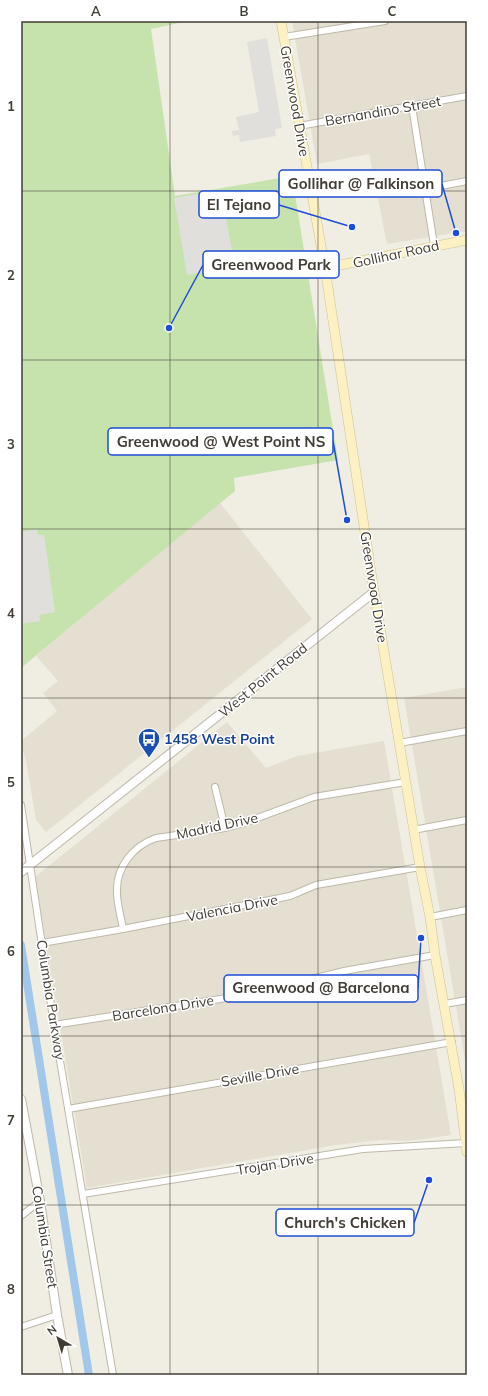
<svg xmlns="http://www.w3.org/2000/svg" width="488" height="1396" font-family="Mulish,sans-serif">
<style>
.residential{fill:#e4dfd1}
.green{fill:#c7e3ad}
.parking{fill:#e1dfdb}
.lines{fill:none;stroke-linecap:round;stroke-linejoin:round}
.canal{stroke:#a1c7ea;stroke-width:8}
.minor-casing{stroke:#beb8a9;stroke-width:8}
.tertiary-casing{stroke:#beb8a9;stroke-width:10}
.secondary-casing{stroke:#cec295;stroke-width:10}
.minor{stroke:#fff;stroke-width:6}
.tertiary{stroke:#fff;stroke-width:8}
.secondary{stroke:#fbf1c2;stroke-width:9}
.grid{fill:none;stroke:#413d34;stroke-width:1;stroke-opacity:0.55}
.labels{text-anchor:middle;stroke-width:3;stroke-linejoin:round;paint-order:stroke}
.street-label{font-size:14px;fill:#413d34;stroke:#fff}
.transit-label{font-size:14px;font-weight:bold;fill:#164399;stroke:#fff;text-anchor:start}
.leader{fill:none;stroke:#1d4ed8;stroke-width:1.5}
.callout-dot{fill:#1d4ed8;stroke:#fff;stroke-width:1.5}
.callout{fill:#fff;stroke:#1d4ed8;stroke-width:1.5}
.callout-label{font-size:15px;text-anchor:middle;font-weight:bold;fill:#413d34}
.neatline{fill:none;stroke:#413d34;stroke-width:1.5}
.grid-label{font-size:13px;text-anchor:middle;font-weight:bold;fill:#413d34}
</style>
<rect width="100%" height="100%" fill="#f0ede3"/>
<path class="residential" d="M292 21H467V231L387 244 369 154 317 164Z
M220 503 312 619 46 832 36 820 26 761 21 744V741L57 711 43 693 58 681 36 656Z
M467 687V1072L404 698Z
M227 722 266 768 297 756 384 741 451 1135 424 1139 406 1141 381 1140 336 1145 87 1188 35 877Z"/>
<path class="green" d="M21 21H188L151 29 175 196 292 176 338 460 234 478 235 491 21 668Z"/>
<path class="parking" d="M267 38 282 128 275 129 276 136 240 142 239 135 233 136 232 131 239 130 236 117 259 112 247 42Z
M221 190 235 267 187 275 174 198Z
M37 529 38 535H44L55 612 39 615 40 621 21 624V532Z"/>
<g class="lines">
<path class="canal" d="M21 945 89 1375"/>
<g class="minor-casing">
<path id="minor" d="M284 37 385 21
M412 106 434 245
M299 126 467 96
M425 189 467 181
M399 743 467 731
M215 787 225 828
M21 805 54 1025 113 1375
M413 830 467 820
M430 917 467 910
M123 929C121 917 117 905 117 892 116 867 133 846 156 838L225 828 244 823 314 797 406 782
M42 943 123 929 290 896 316 885 420 867
M445 1004 467 1000
M54 1025 246 995 344 971 435 955
M68 1109 452 1042
M83 1194 363 1149 466 1143
M21 1216 40 1201
M21 1327 57 1315"/>
</g>
<g class="tertiary-casing">
<path id="tertiary" d="M21 872 374 592
M21 1099 40 1201 57 1315 68 1375"/>
</g>
<g class="secondary-casing">
<path id="secondary" d="M281 21 325 268 374 592 420 867 430 917 435 955 459 1089 467 1152
M325 268 467 240"/>
</g>
<use href="#minor" class="minor"/>
<use href="#tertiary" class="tertiary"/>
<use href="#secondary" class="secondary"/>
</g>
<path class="grid" d="M170 21V1375M318 21V1375M21 191H467M21 360H467M21 529H467M21 698H467M21 867H467M21 1036H467M21 1205H467"/>
<defs>
<g id="bus-pin" transform="scale(1.15)"><path d="M0 17L-7.5 6A9.5 9.5 0 1 1 7.5 6Z" fill="#1a4fb4" stroke="#fff"/><path d="M-5-6H5V4H4V6H2V4H-2V6H-4V4H-5ZM-3.5-4V0h7V-4ZM-3.5 1.2v1.5H-2V1.2ZM2 1.2v1.5H3.5V1.2Z" fill="#fff"/></g>
</defs>
<g fill-rule="evenodd">
<use href="#bus-pin" x="149" y="739"/>
</g>
<g class="labels">
<g class="street-label">
<text transform="translate(295 101) rotate(80)" y="5">Greenwood Drive</text>
<text transform="translate(383 111) rotate(-10)" y="5">Bernandino Street</text>
<text transform="translate(396 254) rotate(-12)" y="5">Gollihar Road</text>
<text transform="translate(374 587) rotate(81)" y="5">Greenwood Drive</text>
<text transform="translate(263 680) rotate(-39)" y="5">West Point Road</text>
<text transform="translate(217 826) rotate(-12)" y="5">Madrid Drive</text>
<text transform="translate(232 908) rotate(-11)" y="5">Valencia Drive</text>
<text transform="translate(51 1000) rotate(81)" y="5">Columbia Parkway</text>
<text transform="translate(163 1008) rotate(-9)" y="5">Barcelona Drive</text>
<text transform="translate(260 1075) rotate(-10)" y="5">Seville Drive</text>
<text transform="translate(275 1164) rotate(-9)" y="5">Trojan Drive</text>
<text transform="translate(45 1237) rotate(81)" y="5">Columbia Street</text>
</g>
<g class="transit-label">
<text x="164" y="744">1458 West Point</text>
</g>
</g>
<path class="leader" d="M456 233L442 184M352 227L279 205M169 328L203 265M347 520L333 441M421 938L418 988M429 1180L414 1223"/>
<g class="callout-dot">
<circle cx="456" cy="233" r="4"/>
<circle cx="352" cy="227" r="4"/>
<circle cx="169" cy="328" r="4"/>
<circle cx="347" cy="520" r="4"/>
<circle cx="421" cy="938" r="4"/>
<circle cx="429" cy="1180" r="4"/>
</g>
<g class="callout">
<rect x="279" y="170" width="163" height="27" rx="4"/>
<rect x="199" y="191" width="80" height="27" rx="4"/>
<rect x="203" y="251" width="136" height="27" rx="4"/>
<rect x="108" y="428" width="225" height="27" rx="4"/>
<rect x="224" y="975" width="194" height="27" rx="4"/>
<rect x="276" y="1209" width="138" height="27" rx="4"/>
</g>
<g class="callout-label">
<text x="361" y="189">Gollihar @ Falkinson</text>
<text x="239" y="210">El Tejano</text>
<text x="271" y="270">Greenwood Park</text>
<text x="221" y="447">Greenwood @ West Point NS</text>
<text x="321" y="993">Greenwood @ Barcelona</text>
<text x="345" y="1228">Church's Chicken</text>
</g>
<rect width="488" height="1396" fill="none" stroke="#ffffff" stroke-width="44"/>
<g transform="translate(58 1338) rotate(322)" stroke="#ffffff" stroke-width="3" paint-order="stroke">
<path d="M0-3L7 15L0 10L-7 15Z" fill="#413d34"/>
<text y="-6" font-size="11" font-weight="bold" text-anchor="middle" fill="#413d34">N</text>
</g>
<rect x="22" y="22" width="444" height="1352" class="neatline"/>
<g class="grid-label">
<text x="96" y="16">A</text>
<text x="244" y="16">B</text>
<text x="392" y="16">C</text>
<text x="11" y="111">1</text>
<text x="11" y="280">2</text>
<text x="11" y="449">3</text>
<text x="11" y="618">4</text>
<text x="11" y="787">5</text>
<text x="11" y="956">6</text>
<text x="11" y="1125">7</text>
<text x="11" y="1294">8</text>
</g>
</svg>
